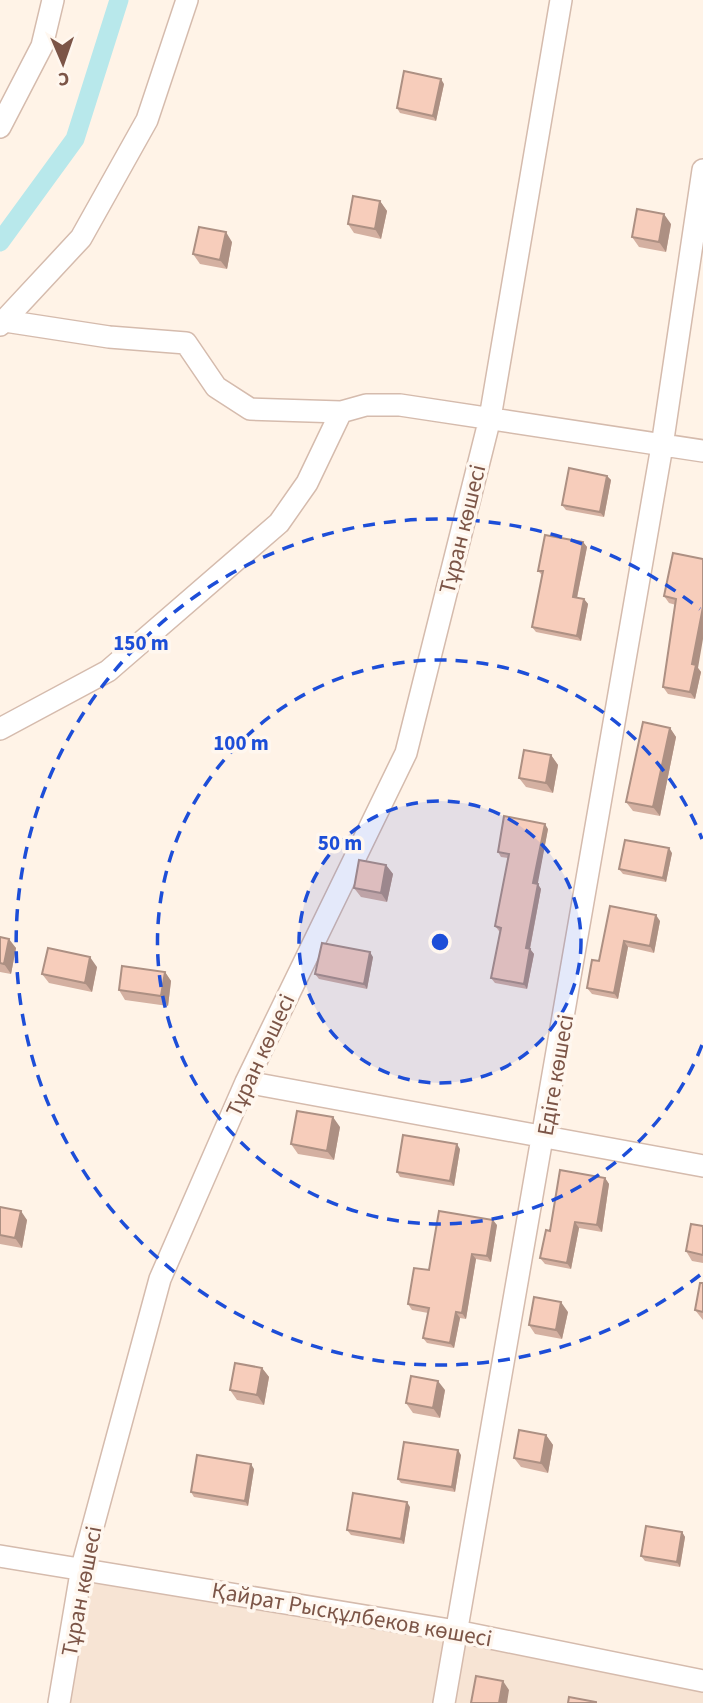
<svg xmlns="http://www.w3.org/2000/svg" width="703" height="1703" font-family="'Source Sans 3',sans-serif">
<style>
.residential{fill:#f7e4d4}
.lines{fill:none;stroke-linecap:round;stroke-linejoin:round}
.canal{stroke:#b8e8eb;stroke-width:19}
.minor-casing{stroke:#d5bbad;stroke-width:24}
.minor{stroke:#fff;stroke-width:21}
.wall{fill:#d4b0a1}
.shaded-wall{fill:#ad9083}
.building{fill:#f7cdbb;stroke:#ad9083;stroke-width:2}
.ring{fill:none;stroke:#1d4ed8;stroke-width:3.5;stroke-dasharray:12 9}
.labels{text-anchor:middle;stroke-width:7;stroke-linejoin:round;paint-order:stroke}
.street-label{font-size:23px;fill:#7c5547;stroke:#fff7ef}
.centre{fill:#1d4ed8;stroke:#fff7ef;stroke-width:3.5}
.ring-label{font-size:21px;text-anchor:middle;font-weight:bold;fill:#1d4ed8;stroke:#fff7ef;stroke-width:7;stroke-linejoin:round;paint-order:stroke}
</style>
<rect width="100%" height="100%" fill="#fff3e7"/>
<path class="residential" d="M82 1567 703 1678V1703H58Z"/>
<g class="lines">
<path class="canal" d="M0 242 75 139 119 0"/>
<g class="minor-casing">
<path id="minor" d="M0 127 42 46 53 0
M5 321 109 337 186 343 216 387 250 409 341 412
M0 325 81 238 147 120 187 0
M0 729 108 671 279 523 307 483 341 412 366 405H400L703 451
M246 1082 703 1166
M0 1556 456 1631 703 1681
M59 1703 82 1567 160 1279 246 1082 406 753 490 418 561 0
M444 1703 662 446 703 170"/>
</g>
<use href="#minor" class="minor"/>
</g>
<path class="wall" d="M444 84 436 121 400 113 397 108Z
M380 201 387 211 381 239 354 233 348 224Z
M671 224 666 252 639 247 632 237Z
M232 242 227 269 200 264 193 254Z
M607 476 611 480 604 517 566 510 562 505Z
M583 542 587 547 577 598 584 599 588 604 581 641 536 632 532 627 542 575 538 571Z
M673 553 698 668 701 672 695 699 668 694 663 687 676 605 669 603 664 596Z
M670 728 676 737 660 816 633 811 626 802Z
M551 755 558 765 553 793 526 787 519 778Z
M548 829 537 884 541 889 530 949 534 954 527 989 495 983 491 978 500 932 499 931 495 926 508 858 501 857 498 852Z
M672 853 666 882 623 874 619 869Z
M386 865 393 874 387 902 361 897 354 888Z
M610 906 660 921 654 953 628 947 618 999 592 994 587 988 599 961Z
M0 937 16 948 11 974 0 972Z
M373 957 367 989 319 979 315 974Z
M97 967 92 992 49 983 42 974Z
M165 972 171 981 168 1006 125 1000 119 990Z
M340 1127 334 1160 298 1154 291 1144Z
M460 1149 454 1186 400 1177 397 1172Z
M605 1178 609 1184 602 1232 579 1228 571 1269 545 1264 540 1258 550 1231Z
M0 1207 27 1220 22 1248 0 1244Z
M497 1225 491 1262 476 1259 466 1319 460 1318 454 1348 427 1343 423 1338 428 1313 412 1310 408 1304 429 1270Z
M703 1226V1263L692 1261 686 1251Z
M703 1283V1320L695 1310Z
M568 1312 562 1339 535 1334 529 1325Z
M262 1368 269 1377 264 1405 237 1400 230 1390Z
M445 1390 440 1418 413 1413 406 1403Z
M546 1435 553 1445 548 1473 521 1467 514 1458Z
M461 1455 455 1492 401 1483 398 1479Z
M254 1469 248 1506 194 1497 191 1492Z
M410 1507 404 1544 351 1535 347 1530Z
M682 1532 685 1537 680 1567 645 1561 641 1556Z"/>
<path class="shaded-wall" d="M441 79 444 84 436 121 433 116Z
M380 201 387 211 381 239 375 229Z
M664 214 671 224 666 252 659 242Z
M226 232 232 242 227 269 220 260Z
M607 476 611 480 604 517 600 512Z
M583 542 587 547 576 602 573 597Z
M584 599 588 604 581 641 577 636Z
M703 607V639L698 668 701 672 695 699 690 692 692 664Z
M670 728 676 737 660 816 653 807Z
M551 755 558 765 553 793 546 783Z
M545 824 548 829 537 888 533 883Z
M669 848 672 853 666 882 663 878Z
M386 865 393 874 387 902 381 893Z
M538 884 541 889 529 953 526 948Z
M656 915 660 921 654 953 650 946Z
M9 939 16 948 11 974 4 964Z
M624 941 628 947 618 999 614 993Z
M530 949 534 954 527 989 524 984Z
M370 952 373 957 367 989 364 984Z
M90 957 97 967 92 992 85 983Z
M165 972 171 981 168 1006 161 996Z
M333 1117 340 1127 334 1160 327 1151Z
M457 1144 460 1149 454 1186 450 1181Z
M605 1178 609 1184 602 1232 597 1225Z
M21 1211 27 1220 22 1248 15 1238Z
M493 1220 497 1225 491 1262 487 1256Z
M575 1222 579 1228 571 1269 567 1263Z
M472 1254 476 1259 466 1319 462 1313Z
M561 1302 568 1312 562 1339 556 1330Z
M456 1312 460 1318 454 1348 450 1343Z
M262 1368 269 1377 264 1405 257 1395Z
M438 1381 445 1390 440 1418 433 1408Z
M546 1435 553 1445 548 1473 541 1463Z
M458 1450 461 1455 455 1492 452 1487Z
M251 1464 254 1469 248 1506 245 1501Z
M407 1502 410 1507 404 1544 401 1539Z
M682 1532 685 1537 680 1567 677 1562Z
M503 1681 509 1690 507 1703H499Z"/>
<path class="building" d="M404 71 441 79 433 116 397 108Z
M353 196 380 201 375 229 348 224Z
M637 209 664 214 659 242 632 237Z
M199 227 226 232 220 260 193 254Z
M569 468 607 476 600 512 562 505Z
M545 535 583 542 573 597 584 599 577 636 532 627 543 571H538Z
M673 553 703 559V607L692 664 696 665 690 692 663 687 676 599 664 596Z
M643 722 670 728 653 807 626 802Z
M524 750 551 755 546 783 519 778Z
M504 816 545 824 533 883 538 884 526 948 530 949 524 984 491 978 501 928 495 926 509 854 498 852Z
M625 840 669 848 663 878 619 869Z
M359 860 386 865 381 893 354 888Z
M610 906 656 915 650 946 624 941 614 993 587 988 592 960 599 961Z
M0 937 9 939 4 964 0 963Z
M322 943 370 952 364 984 315 974Z
M48 948 90 957 85 983 42 974Z
M122 966 165 972 161 996 119 990Z
M297 1111 333 1117 327 1151 291 1144Z
M403 1135 457 1144 450 1181 397 1172Z
M560 1170 605 1178 597 1225 575 1222 567 1263 540 1258 546 1230 550 1231Z
M0 1207 21 1211 15 1238 0 1235Z
M439 1211 493 1220 487 1256 472 1254 462 1313 456 1312 450 1343 423 1338 429 1308 408 1304 414 1268 429 1270Z
M691 1224 703 1226V1255L686 1251Z
M700 1283H703V1312L695 1310Z
M534 1297 561 1302 556 1330 529 1325Z
M235 1363 262 1368 257 1395 230 1390Z
M411 1376 438 1381 433 1408 406 1403Z
M519 1430 546 1435 541 1463 514 1458Z
M404 1442 458 1450 452 1487 398 1479Z
M197 1455 251 1464 245 1501 191 1492Z
M353 1493 407 1502 401 1539 347 1530Z
M646 1526 682 1532 677 1562 641 1556Z
M476 1676 503 1681 499 1703H471Z
M569 1697 596 1702V1703H568Z"/>
<circle cx="440" cy="942" r="141" fill="#1d4ed8" fill-opacity=".12"/>
<g class="ring">
<circle cx="440" cy="942" r="141"/>
<path d="M702 1045A282 282 0 1 1 702 839"/>
<path d="M700 1275A423 423 0 1 1 700 609"/>
</g>
<g class="labels">
<g class="street-label">
<text transform="translate(462 529) rotate(-76)" y="8">Тұран көшесі</text>
<text transform="translate(260 1055) rotate(-65)" y="8">Тұран көшесі</text>
<text transform="translate(555 1075) rotate(-80)" y="8">Едіге көшесі</text>
<text transform="translate(81 1591) rotate(-79)" y="8">Тұран көшесі</text>
<text transform="translate(352 1614) rotate(10)" y="8">Қайрат Рысқұлбеков көшесі</text>
</g>
</g>
<circle cx="440" cy="942" r="10" class="centre"/>
<g class="ring-label">
<text x="141" y="650">150 m</text>
<text x="241" y="750">100 m</text>
<text x="340" y="850">50 m</text>
</g>
<g transform="translate(63 63) rotate(178)" stroke="#fff7ef" stroke-width="5" paint-order="stroke">
<path d="M0-5L12 26L0 18L-12 26Z" fill="#7c5547"/>
<text y="-10" font-size="19" font-weight="bold" text-anchor="middle" fill="#7c5547">С</text>
</g>
</svg>
